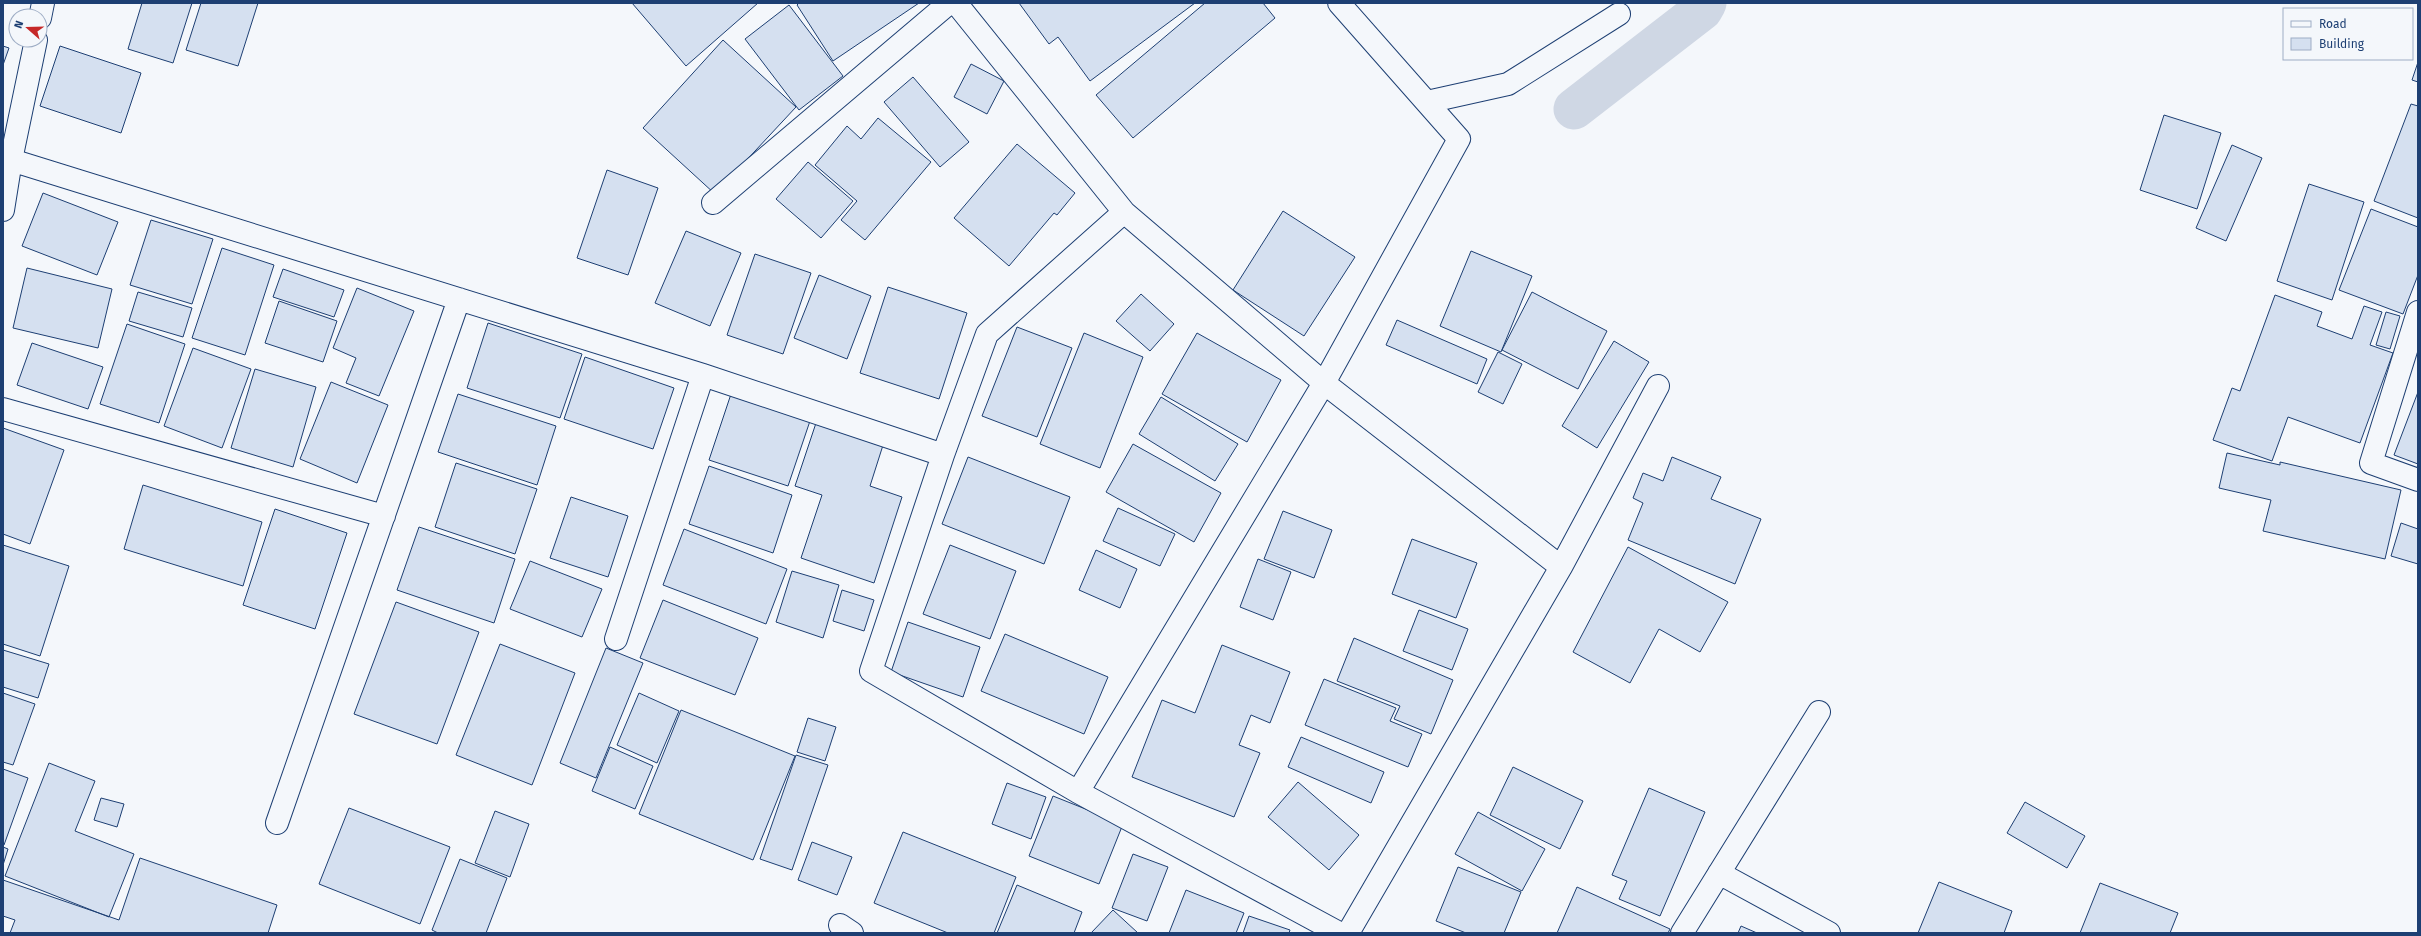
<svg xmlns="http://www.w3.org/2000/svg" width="2421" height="936" font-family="'Fira Sans',sans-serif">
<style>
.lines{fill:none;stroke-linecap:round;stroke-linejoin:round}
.canal{stroke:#cfd7e4;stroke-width:41}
.building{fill:#d5e0f0;stroke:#1d3f73}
.minor-casing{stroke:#1d3f73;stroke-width:24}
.minor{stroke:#f4f7fb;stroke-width:22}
</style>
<rect width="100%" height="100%" fill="#f4f7fb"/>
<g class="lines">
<path class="canal" d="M1574 109 1702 10 1706 3"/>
</g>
<path class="building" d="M142 3H192L173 63 128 49Z
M201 3H258L238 66 186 50Z
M632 3H758L686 66Z
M799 3H919L833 61 797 5Z
M1019 3H1195L1090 81 1058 37 1049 44Z
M1205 3H1263L1275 18 1133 138 1096 95Z
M789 5 843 76 799 110 745 39Z
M723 40 796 107 715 194 643 128Z
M3 46 9 48 3 65Z
M60 46 141 73 121 133 40 106Z
M2418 62V82L2412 80Z
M971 64 1004 81 987 114 954 97Z
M913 77 969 142 940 167 884 102Z
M2411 104 2418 106V218L2374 201Z
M2164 115 2221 133 2197 209 2140 190Z
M878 118 931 162 865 240 841 220 857 201 815 165 847 126 861 139Z
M1017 144 1075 193 1057 215 1054 213 1009 266 954 218Z
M2232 145 2262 158 2226 241 2196 228Z
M808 162 853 201 821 238 776 199Z
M607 170 658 188 628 275 577 258Z
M2309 184 2364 202 2332 300 2277 281Z
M43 193 118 222 97 275 22 246Z
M2371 209 2418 227V275L2403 314 2339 290Z
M1283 211 1355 257 1304 336 1233 290Z
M151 220 213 239 192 304 130 285Z
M686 231 741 253 710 326 655 303Z
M222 248 274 265 245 355 192 338Z
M1471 251 1532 276 1501 352 1440 326Z
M755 254 811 273 783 354 727 335Z
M27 268 112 289 98 348 13 328Z
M283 269 344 290 334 317 273 297Z
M819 275 871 296 847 359 794 338Z
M888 287 967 313 939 399 860 373Z
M357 288 414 311 379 396 346 383 356 358 333 348Z
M138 292 192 308 183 337 129 321Z
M1532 292 1607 331 1578 389 1502 350Z
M1141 294 1174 324 1150 351 1116 321Z
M2275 295 2322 312 2317 326 2352 339 2364 306 2382 312 2370 345 2393 353 2360 443 2288 417 2272 461 2213 440 2232 388 2240 391Z
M279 301 337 321 323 362 265 343Z
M2386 312 2400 316 2390 349 2376 345Z
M1397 320 1487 359 1477 384 1386 345Z
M488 323 582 354 560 418 467 388Z
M127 324 185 344 159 423 100 404Z
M1017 327 1072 348 1037 437 982 416Z
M1084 333 1143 357 1100 468 1040 444Z
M1197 333 1281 380 1247 442 1162 394Z
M1614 341 1649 362 1597 448 1562 426Z
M32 343 103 367 88 409 17 385Z
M193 348 251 369 222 448 164 426Z
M1498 352 1522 364 1503 404 1478 392Z
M585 357 674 388 653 449 564 419Z
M255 369 316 387 293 467 231 448Z
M331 382 388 405 357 483 300 459Z
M733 388 812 415 788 486 709 460Z
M2418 392V464L2394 455Z
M458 394 556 426 537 485 438 452Z
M1161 397 1238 444 1215 481 1139 434Z
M817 420 884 442 870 486 902 497 874 583 801 558 822 495 795 486Z
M3 428 64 450 30 544 3 534Z
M1133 444 1221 493 1194 542 1106 492Z
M2227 453 2280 465V462L2401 490 2385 559 2263 531 2271 500 2219 488Z
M968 457 1070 497 1044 564 942 524Z
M1672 457 1721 477 1711 499 1761 519 1735 584 1628 540 1643 503 1633 498 1643 473 1663 481Z
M456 463 537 489 515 554 435 527Z
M709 466 792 495 773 553 689 524Z
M143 485 262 522 243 586 124 549Z
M571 497 628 516 608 577 550 558Z
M1118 508 1175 534 1160 566 1103 541Z
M275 509 347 533 315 629 243 605Z
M1283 511 1332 530 1314 578 1264 559Z
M2401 523 2418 529V564L2391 556Z
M419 527 515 559 494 623 397 590Z
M684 529 787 569 766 624 663 585Z
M1412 539 1477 563 1456 618 1392 594Z
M3 545 69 566 40 656 3 644Z
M950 545 1016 571 990 639 923 614Z
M1628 547 1728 602 1700 652 1659 629 1630 683 1573 652Z
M1096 550 1137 569 1120 608 1079 590Z
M1258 559 1291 572 1273 620 1240 607Z
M530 561 602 589 582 637 510 609Z
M792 571 839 585 823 638 776 622Z
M842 590 874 600 864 631 833 621Z
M663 600 758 638 735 695 640 658Z
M396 602 479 632 437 744 354 714Z
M1419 610 1468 629 1452 670 1403 651Z
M908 622 980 647 963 697 891 672Z
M1005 634 1108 677 1084 734 981 691Z
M1354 638 1453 680 1431 734 1394 719 1400 706 1337 681Z
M500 644 575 673 532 785 456 755Z
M1222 645 1290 672 1270 723 1251 715 1239 745 1260 753 1234 817 1132 777 1162 700 1195 713Z
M606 648 643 663 596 778 560 763Z
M3 650 49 664 38 698 3 687Z
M1324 679 1396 708 1390 721 1422 734 1408 767 1305 725Z
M3 693 35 704 13 765 3 762Z
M639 693 679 711 657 763 617 745Z
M681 710 795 756 753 860 639 814Z
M808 718 836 727 825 761 797 752Z
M1301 737 1384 772 1371 803 1288 767Z
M610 747 653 766 635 809 592 791Z
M796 755 828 765 792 870 760 859Z
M49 763 95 781 75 831 134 854 109 917 5 876Z
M1513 767 1583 801 1560 849 1490 815Z
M3 769 28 778 4 845H3Z
M1298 782 1359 835 1329 870 1268 817Z
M1007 783 1046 797 1031 839 992 824Z
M1649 788 1705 812 1660 916 1619 899 1627 881 1612 875Z
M1053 796 1123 824 1099 884 1029 856Z
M101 798 124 804 117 827 94 820Z
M2025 802 2085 836 2067 868 2007 833Z
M349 808 450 847 420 924 319 884Z
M495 811 529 824 510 877 475 863Z
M1478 812 1545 849 1522 891 1455 854Z
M903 832 1016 877 994 933H948L874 903Z
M812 842 852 857 837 895 798 880Z
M3 847 8 849 3 865Z
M1133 854 1168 867 1147 921 1112 908Z
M140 858 277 905 268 933H10L15 920 3 916V880L119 920Z
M460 859 507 878 486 933H438L432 930Z
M1458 867 1521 892 1504 933H1466L1436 921Z
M1939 882 2012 911 2004 933H1918Z
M2100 883 2178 913 2170 933H2080Z
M1017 885 1082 912 1074 933H997Z
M1577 887 1670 929 1668 933H1557Z
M1186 890 1244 913 1236 933H1169Z
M1113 910 1138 933H1091Z
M1249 916 1290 930 1289 933H1243Z
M1741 926 1757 933H1738Z"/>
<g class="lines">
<g class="minor-casing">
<path id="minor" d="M956 3 1124 212 1324 383 1561 567 1348 933
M1339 3 1459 139 1324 383 1078 792 1339 933
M40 18 43 3
M1427 102 1508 84 1619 14
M11 160 36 40
M713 203 949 3
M3 210 11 160 703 375 943 455 987 334 1124 212
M2418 312 2371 463 2418 480
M3 409 384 516
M943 455 871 671 1078 792
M1561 567 1658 386
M616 639 703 375
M277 823 459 299
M1719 873 1829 933
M840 925 852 933
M1682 933 1819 712"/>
</g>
<use href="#minor" class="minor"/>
</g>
<rect width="2421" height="936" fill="none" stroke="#1d3f73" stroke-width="8"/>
<rect x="2283" y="8" width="130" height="52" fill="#f4f7fb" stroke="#9eadc5"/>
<rect x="2291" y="21" width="20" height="6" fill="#f4f7fb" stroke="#9eadc5"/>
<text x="2319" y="28" font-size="12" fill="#1d3f73">Road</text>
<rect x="2291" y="38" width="20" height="12" fill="#d5e0f0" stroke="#9eadc5"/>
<text x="2319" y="48" font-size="12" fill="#1d3f73">Building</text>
<g transform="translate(28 28) rotate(290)"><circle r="19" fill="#f4f7fb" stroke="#9eadc5"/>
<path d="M0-3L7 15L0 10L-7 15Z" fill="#c62828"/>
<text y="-6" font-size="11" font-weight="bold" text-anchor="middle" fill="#1d3f73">N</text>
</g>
</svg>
